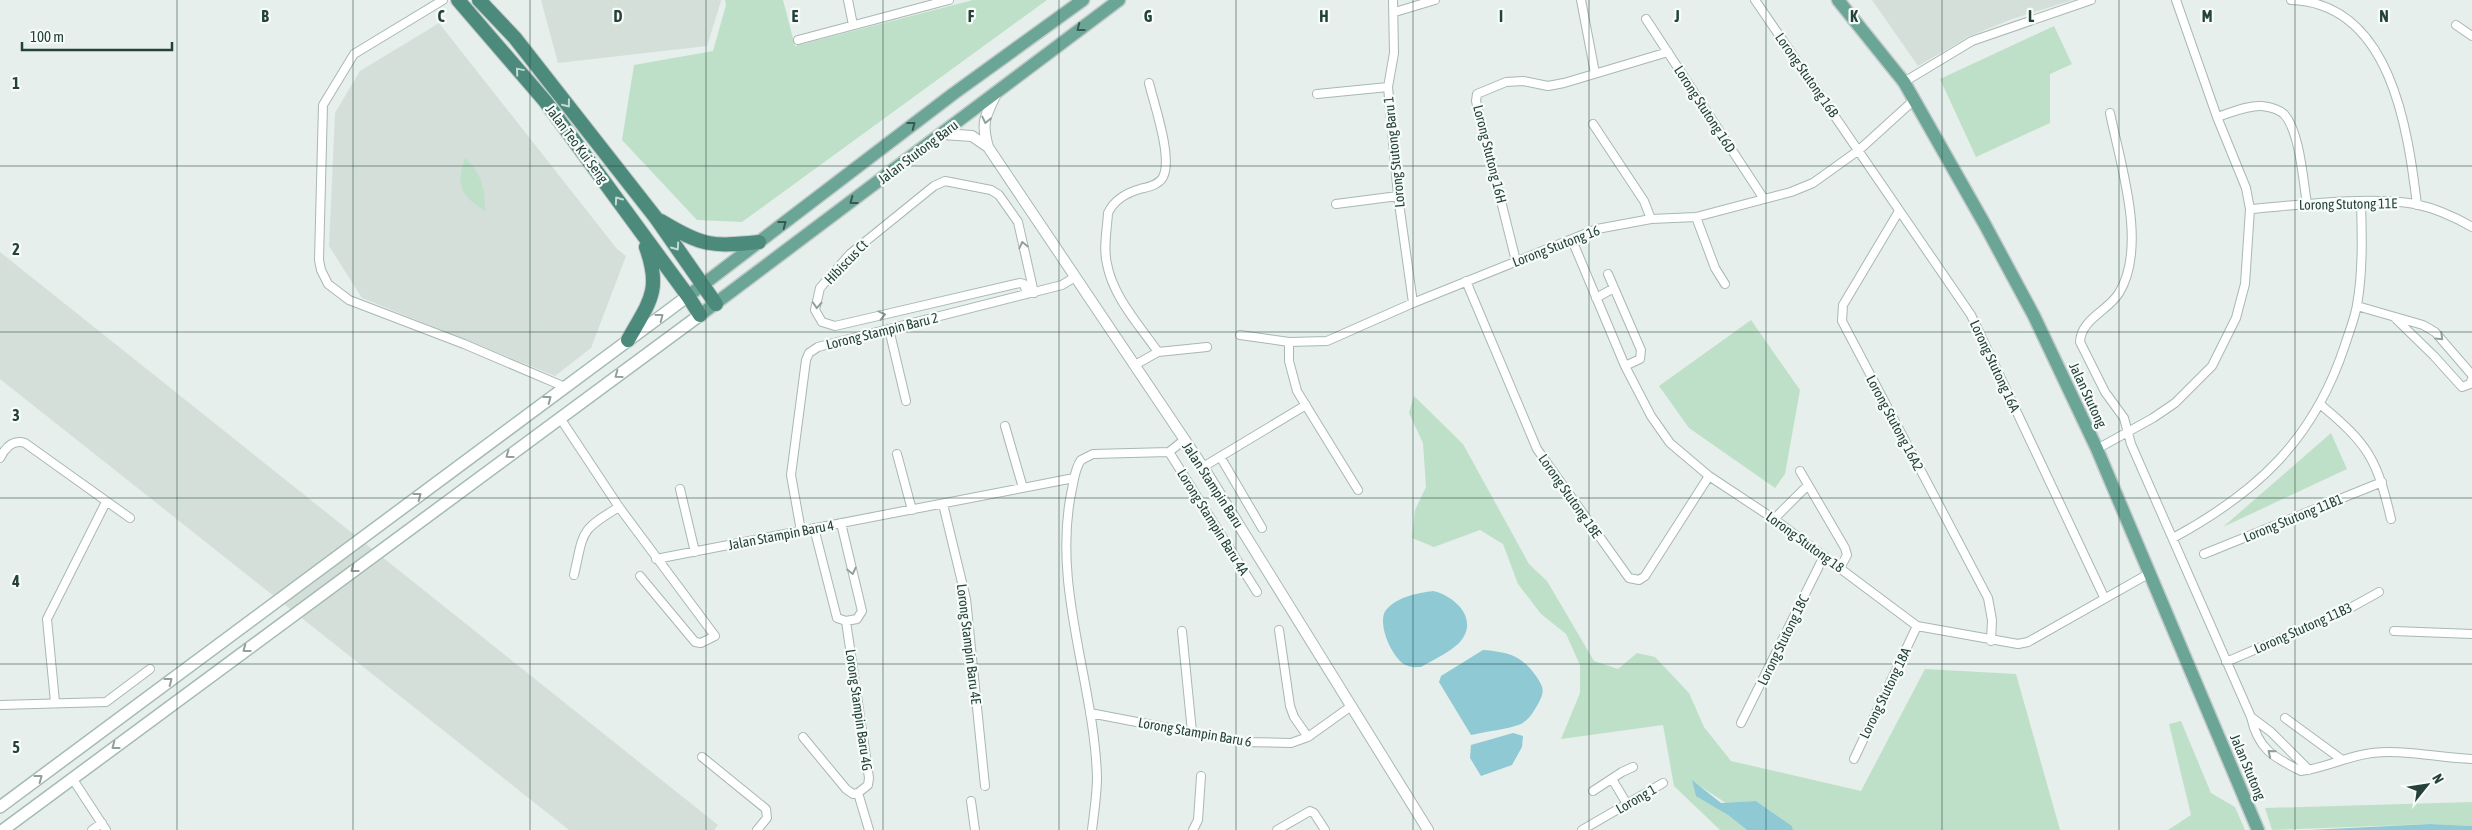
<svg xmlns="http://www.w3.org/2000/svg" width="2472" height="830" font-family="'Asap Condensed',sans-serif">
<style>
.built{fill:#d4dfda}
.green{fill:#bfe0c8}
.water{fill:#8ec9d4}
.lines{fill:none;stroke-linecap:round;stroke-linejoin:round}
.minor-casing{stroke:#a8b8b2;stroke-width:10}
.tertiary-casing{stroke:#a8b8b2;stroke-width:12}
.secondary-casing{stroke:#a4bbb3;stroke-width:14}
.primary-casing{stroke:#c2cac8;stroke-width:15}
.trunk-casing{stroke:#c2cac8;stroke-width:16}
.minor{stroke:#fff;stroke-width:8}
.tertiary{stroke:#fff;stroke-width:10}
.secondary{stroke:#fff;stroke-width:11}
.primary{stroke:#6aa596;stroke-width:12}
.trunk{stroke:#4c8a7c;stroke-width:14}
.oneway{stroke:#365b51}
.oneway2{stroke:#c4d9d4}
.oneway3{stroke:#92a09c}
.grid{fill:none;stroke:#24423a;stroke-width:1;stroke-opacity:0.55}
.labels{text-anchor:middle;stroke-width:4.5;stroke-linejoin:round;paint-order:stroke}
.street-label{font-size:14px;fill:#24423a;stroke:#f7fbf9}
.grid-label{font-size:16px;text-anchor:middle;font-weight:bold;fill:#24423a;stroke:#f7fbf9;stroke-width:4.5;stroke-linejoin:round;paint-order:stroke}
</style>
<rect width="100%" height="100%" fill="#e6efeb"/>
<path class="built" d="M541 0H721V1L707 46 558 63Z
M1872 0H2073L2012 19 1970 36 1918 66Z
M439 23 617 249 626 256 591 348 555 376 362 298 329 246 335 113 360 71Z
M0 252 718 825 714 830H569L0 379Z"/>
<path class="green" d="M725 0H783L795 46 973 0H1047L742 222 697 220 622 140 634 65 713 51 726 5Z
M2054 26 2072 64 2050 74V123L1976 157 1940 79Z
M465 158C482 174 485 188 485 211 461 196 455 186 465 158Z
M1751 320 1800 390 1785 474 1775 488 1689 428 1659 386Z
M1414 396 1463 444 1529 564 1547 581 1594 661 1618 669 1637 653 1655 657 1689 693 1704 727 1731 761 1861 791 1925 669 2016 674 2060 830H1793L1792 826 1756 801 1726 803 1692 781 1728 815 1747 830H1720L1674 786 1663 725 1561 739 1580 693V665L1566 634 1541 614 1518 584 1503 544 1480 530 1434 547 1412 538 1415 510 1426 487 1423 443 1409 413Z
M2331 433 2347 469 2223 527Z
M2181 721 2211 793 2235 807 2245 830H2168L2191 815 2169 724Z
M2472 802V826L2430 824 2272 830 2265 808Z"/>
<path class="water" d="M1433 591C1456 596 1481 621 1458 644 1448 653 1433 660 1421 667 1416 667 1411 668 1406 665 1393 660 1376 623 1386 610 1397 597 1417 593 1433 591Z
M1483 650C1508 652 1521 655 1536 676 1544 688 1545 691 1538 704 1534 711 1529 720 1521 724 1506 730 1487 731 1471 735L1439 682 1441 676Z
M1513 733 1523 736 1522 747 1512 765 1481 776 1470 758 1471 745Z
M1692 780 1721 803 1756 801 1792 826 1793 830H1747L1728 815 1696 796Z
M2430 824 2472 826V830H2309Z"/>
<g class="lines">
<g class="minor-casing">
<path id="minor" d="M443 0 354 54 323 105 319 260 321 270 328 284 349 300 464 344 565 387
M848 0 853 25
M1393 0 1394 53 1388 87 1398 196 1413 303
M1581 0 1595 73
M1755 0 1971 315 2104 597
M2291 0C2391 3 2408 130 2417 205
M1395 12 1435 0
M1646 19 1764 199
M2456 25 2472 36
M798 40 949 0
M1904 82 1972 41 2091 0
M1149 83C1154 104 1173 158 1163 177 1159 185 1148 187 1140 189 1126 193 1114 200 1108 213 1107 230 1103 248 1107 264 1113 297 1140 326 1158 352L1207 347
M1317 94 1388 87
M2110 113C2120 163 2148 246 2119 293 2108 311 2081 319 2080 342L2105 392 2124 418 2131 444 2251 717C2258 749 2273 757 2301 771 2326 768 2347 756 2372 753 2405 749 2439 758 2472 759
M2217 117C2231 113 2247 105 2262 106 2270 107 2278 109 2284 114 2300 132 2303 180 2307 204
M1593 124 1644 201 1651 219
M1336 204 1398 196
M2250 209C2300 205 2366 196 2415 204 2434 208 2455 217 2472 227
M1899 211 1843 305 1842 321 1988 598 1992 620 1991 641
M1696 217 1715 268 1725 284
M1572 240 1625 366 1651 416 1670 443 1709 476 1774 519 1917 626 2018 644 2028 642 2150 573
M1516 261 1476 101 1477 94 1506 82 1523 81 1548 86 1564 83 1668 52
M1608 274 1641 350 1640 359 1625 366
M1466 281 1537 449 1629 578 1639 580 1645 576 1709 476
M1027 294 1024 284 1020 283 835 326 822 322 815 310 820 288 850 254 934 186 945 181 991 190 999 195 1018 222 1034 293
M1596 298 1614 288
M2357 306 2423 325 2435 332 2472 375
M2396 319 2434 356 2462 387 2470 384 2472 379
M889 329 906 401
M1240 335 1289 342 1327 341 1413 303 1597 229 1651 219 1696 217 1791 192 1813 183 1859 150 1913 101
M1289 342V361L1297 391 1358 490
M1135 365 1158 352
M2321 405C2368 444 2377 459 2391 519
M560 418 619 507 715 636 701 643 695 642 640 576
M1005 426 1023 488
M2097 449 2153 418 2175 403 2212 366 2236 318 2245 284 2250 209 2246 188 2217 117 2176 0
M1169 452 1257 592
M897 454 912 510
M0 458C5 448 13 439 25 443L130 518
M1221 458 1262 528
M1203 467 1306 405
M1800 471 1845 548 1847 555 1840 568
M680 489 695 552
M943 504 966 599 985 786
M1774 519 1808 485
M814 528 837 618 846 621 857 619 862 611 841 523
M801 531 791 475 806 360 809 353 818 347 1062 285 1075 277
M2173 538C2258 492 2314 439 2345 345 2349 332 2355 318 2357 305 2363 271 2362 236 2361 202
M2204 554 2382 482
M656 559 1074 478
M574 575C584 531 579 531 619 507
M846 621 869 778 868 785 858 793
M1279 630 1290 706 1294 717 1308 737
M1182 631 1192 732
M2394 631 2472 634
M2226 662 2343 612 2379 592
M55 702 47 619 106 502
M0 705 106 702 150 669
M1090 713 1241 742 1291 743 1308 737 1350 707
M2251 717 2271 732 2309 770
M2285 718 2341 759
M1741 723 1824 556
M803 737 846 789 853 794 858 793
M702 757 766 809 767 818 757 830
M1854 759 1917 626
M72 778 106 830
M1612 779 1627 804
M1593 791 1622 772 1633 767
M858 793 869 830
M971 801 975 830
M92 830 102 823
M1092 830C1094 813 1097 794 1097 777 1094 681 1051 585 1072 489 1074 480 1075 468 1081 460L1093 454 1169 452 1184 440
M1193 830 1198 820 1201 776
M1277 830 1310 811 1314 813 1325 830
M1582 830 1663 783"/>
</g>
<g class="tertiary-casing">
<path id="tertiary" d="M996 94C985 116 981 123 988 147L1203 467 1428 830
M942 134 972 136 988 147"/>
</g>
<g class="secondary-casing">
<path id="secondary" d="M0 807 688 296
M3 830 700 315"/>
</g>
<g class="primary-casing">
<path id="primary" d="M1838 0 1904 82 1984 223 2034 316 2097 449 2258 830
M688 296 953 94 1083 0
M700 315 1119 0"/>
</g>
<g class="trunk-casing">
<path id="trunk" d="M458 0 545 101 688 296 700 315
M479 0 515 38 656 218 716 304
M661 221C702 246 711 247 759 242
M628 340C649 302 662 291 646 247"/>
</g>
<use href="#minor" class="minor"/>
<use href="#tertiary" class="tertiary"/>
<use href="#secondary" class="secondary"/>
<use href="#primary" class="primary"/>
<use href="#trunk" class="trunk"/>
</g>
<defs><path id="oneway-chevron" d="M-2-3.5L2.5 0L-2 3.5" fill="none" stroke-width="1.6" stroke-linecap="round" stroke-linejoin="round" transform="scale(1.25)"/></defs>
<g class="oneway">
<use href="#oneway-chevron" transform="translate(1080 28) rotate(142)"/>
<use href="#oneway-chevron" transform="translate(912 125) rotate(-37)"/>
<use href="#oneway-chevron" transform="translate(853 201) rotate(143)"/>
<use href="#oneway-chevron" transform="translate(783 224) rotate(-37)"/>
</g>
<g class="oneway2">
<use href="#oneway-chevron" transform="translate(519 71) rotate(-130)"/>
<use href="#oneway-chevron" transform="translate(567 104) rotate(52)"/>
<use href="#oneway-chevron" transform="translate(618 200) rotate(-125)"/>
<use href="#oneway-chevron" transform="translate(676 247) rotate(55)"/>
</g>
<g class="oneway3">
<use href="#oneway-chevron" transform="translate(986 120) rotate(102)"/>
<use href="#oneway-chevron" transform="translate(1023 245) rotate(-103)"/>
<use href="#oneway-chevron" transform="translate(817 305) rotate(93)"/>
<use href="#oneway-chevron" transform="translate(882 315) rotate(-13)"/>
<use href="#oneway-chevron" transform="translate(660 317) rotate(-37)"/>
<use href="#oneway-chevron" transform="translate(2440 337) rotate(44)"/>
<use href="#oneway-chevron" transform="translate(618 375) rotate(144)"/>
<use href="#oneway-chevron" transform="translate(548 399) rotate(-37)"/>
<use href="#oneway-chevron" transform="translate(509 455) rotate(144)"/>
<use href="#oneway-chevron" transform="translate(418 496) rotate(-37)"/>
<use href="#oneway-chevron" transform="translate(354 569) rotate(143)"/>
<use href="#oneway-chevron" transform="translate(852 571) rotate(77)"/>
<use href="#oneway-chevron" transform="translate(246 649) rotate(143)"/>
<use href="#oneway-chevron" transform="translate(169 681) rotate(-37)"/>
<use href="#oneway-chevron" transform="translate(115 746) rotate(143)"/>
<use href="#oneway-chevron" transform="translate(2271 753) rotate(-141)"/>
<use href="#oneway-chevron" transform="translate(39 778) rotate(-37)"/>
</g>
<path class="grid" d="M177 0V830M353 0V830M530 0V830M706 0V830M883 0V830M1059 0V830M1236 0V830M1413 0V830M1589 0V830M1766 0V830M1942 0V830M2119 0V830M2295 0V830M0 166H2472M0 332H2472M0 498H2472M0 664H2472"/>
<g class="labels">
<g class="street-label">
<text transform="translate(1807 75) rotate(55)" y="5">Lorong Stutong 16B</text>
<text transform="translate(1705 109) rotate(57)" y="5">Lorong Stutong 16D</text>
<text transform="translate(577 144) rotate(53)" y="5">Jalan Teo Kui Seng</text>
<text transform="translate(918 152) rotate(-37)" y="5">Jalan Stutong Baru</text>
<text transform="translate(1394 152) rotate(-96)" y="5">Lorong Stutong Baru 1</text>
<text transform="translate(1490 154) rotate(76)" y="5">Lorong Stutong 16H</text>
<text transform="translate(2348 204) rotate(-1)" y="5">Lorong Stutong 11E</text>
<text transform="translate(1556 246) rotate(-21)" y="5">Lorong Stutong 16</text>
<text transform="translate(846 262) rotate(-46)" y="5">Hibiscus Ct</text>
<text transform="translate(882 331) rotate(-14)" y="5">Lorong Stampin Baru 2</text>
<text transform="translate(1995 366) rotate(65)" y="5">Lorong Stutong 16A</text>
<text transform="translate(2088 395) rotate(65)" y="5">Jalan Stutong</text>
<text transform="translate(1895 423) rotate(62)" y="5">Lorong Stutong 16A2</text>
<text transform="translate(1213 485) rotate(57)" y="5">Jalan Stampin Baru</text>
<text transform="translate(1570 496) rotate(55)" y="5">Lorong Stutong 18E</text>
<text transform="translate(2293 518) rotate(-22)" y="5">Lorong Stutong 11B1</text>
<text transform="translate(1213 522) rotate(58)" y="5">Lorong Stampin Baru 4A</text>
<text transform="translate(781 535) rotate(-11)" y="5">Jalan Stampin Baru 4</text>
<text transform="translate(1805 542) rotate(36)" y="5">Lorong Stutong 18</text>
<text transform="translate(2303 628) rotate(-24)" y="5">Lorong Stutong 11B3</text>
<text transform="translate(1783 640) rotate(-64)" y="5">Lorong Stutong 18C</text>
<text transform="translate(969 644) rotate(83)" y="5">Lorong Stampin Baru 4E</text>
<text transform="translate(1885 693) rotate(-64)" y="5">Lorong Stutong 18A</text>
<text transform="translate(859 710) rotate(82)" y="5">Lorong Stampin Baru 4G</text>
<text transform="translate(1195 732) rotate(10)" y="5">Lorong Stampin Baru 6</text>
<text transform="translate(2248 767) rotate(67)" y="5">Jalan Stutong</text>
<text transform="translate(1636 799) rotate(-30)" y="5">Lorong 1</text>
</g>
</g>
<g class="grid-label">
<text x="265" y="22">B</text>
<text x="441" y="22">C</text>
<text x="618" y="22">D</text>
<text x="795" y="22">E</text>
<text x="971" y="22">F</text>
<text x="1148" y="22">G</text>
<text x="1324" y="22">H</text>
<text x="1501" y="22">I</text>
<text x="1677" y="22">J</text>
<text x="1854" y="22">K</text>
<text x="2031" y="22">L</text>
<text x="2207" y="22">M</text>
<text x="2384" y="22">N</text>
<text x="16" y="89">1</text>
<text x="16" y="255">2</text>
<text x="16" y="421">3</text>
<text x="16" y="587">4</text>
<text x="16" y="753">5</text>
</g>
<g transform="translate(2427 785) rotate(60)" stroke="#f7fbf9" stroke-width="4" paint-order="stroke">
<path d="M0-4L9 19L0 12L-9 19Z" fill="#24423a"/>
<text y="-8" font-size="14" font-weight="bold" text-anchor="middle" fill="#24423a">N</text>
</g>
<path d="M22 42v8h150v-8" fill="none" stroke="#24423a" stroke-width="2.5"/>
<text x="30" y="42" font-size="15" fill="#24423a" stroke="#f7fbf9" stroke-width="4" paint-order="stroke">100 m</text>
</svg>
